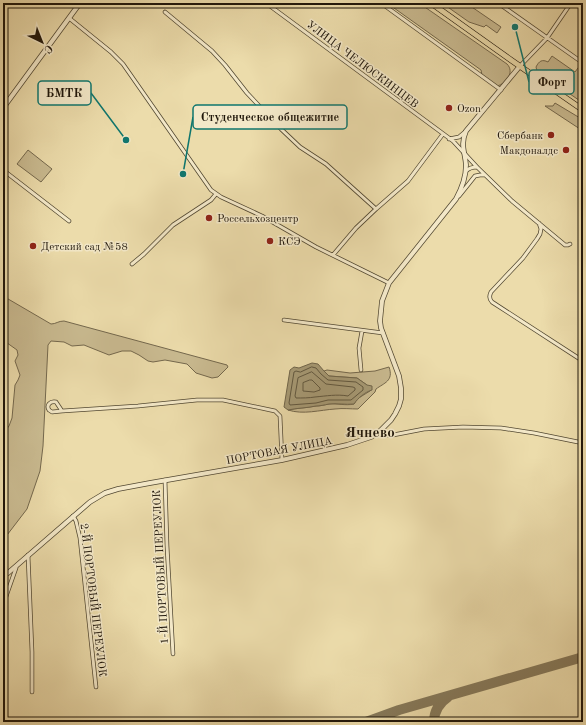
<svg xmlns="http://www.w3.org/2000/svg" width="586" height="725" font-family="'Old Standard TT',serif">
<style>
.green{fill:#c9ba90;stroke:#74684d}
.water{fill:#a69974;stroke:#70654a}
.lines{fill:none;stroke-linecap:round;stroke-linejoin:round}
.shore{stroke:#62583f;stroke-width:1}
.taxiway{stroke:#86795a;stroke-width:10}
.minor-casing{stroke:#524832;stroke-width:4.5}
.tertiary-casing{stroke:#524832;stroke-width:5.5}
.primary-casing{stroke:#1f160a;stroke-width:6}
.minor{stroke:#f3e8c8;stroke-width:3}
.tertiary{stroke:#f3e8c8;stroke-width:4}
.primary{stroke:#ecdcab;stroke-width:5}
.poi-dot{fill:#8f2418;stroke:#f3e8c8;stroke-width:1.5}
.labels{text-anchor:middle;stroke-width:3;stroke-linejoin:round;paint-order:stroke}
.street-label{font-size:11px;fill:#1f160a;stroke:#f3e8c8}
.poi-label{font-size:11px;fill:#1f160a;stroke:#f3e8c8;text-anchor:start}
.district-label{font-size:15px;font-weight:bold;fill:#1f160a;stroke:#f3e8c8}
.leader{fill:none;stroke:#0f766e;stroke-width:1.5}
.callout-dot{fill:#0f766e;stroke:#f3e8c8;stroke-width:1.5}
.callout{fill:#f3e8c8;stroke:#0f766e;stroke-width:1.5}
.callout-label{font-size:12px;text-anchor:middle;font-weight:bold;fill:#1f160a}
</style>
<rect width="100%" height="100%" fill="#ecdcab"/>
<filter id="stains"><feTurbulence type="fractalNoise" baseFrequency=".005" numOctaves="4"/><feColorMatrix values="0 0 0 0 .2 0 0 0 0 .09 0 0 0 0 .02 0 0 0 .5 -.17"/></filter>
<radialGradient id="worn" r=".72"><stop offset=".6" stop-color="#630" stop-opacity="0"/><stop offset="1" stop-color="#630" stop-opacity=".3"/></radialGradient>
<path class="green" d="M387 3H419L507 64C515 72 506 84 497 86L482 75 481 70Z
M442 3H466L501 27 497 33 486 25 484 27 469 22Z
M552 56 575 72 581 64 583 65V103L537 71 536 67C539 61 542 59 548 62Z
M555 103 580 118 583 120V131L545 106H553Z
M28 150 52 169 41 182 17 164Z
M3 296 51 324C56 324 58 321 64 321L227 365 228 367 218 377 212 378 196 373 187 364 165 360 153 362 148 361 139 355 131 351H122L109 355 84 345 72 346 64 342 51 341 48 345 43 446 40 471 27 509 4 539V546L3 549V434L9 426 12 418 15 385 18 380 20 375 15 361 18 355 17 350 3 340Z
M389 367C394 381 384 383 376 389L375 392 358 409C351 409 343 408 335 409 320 410 303 415 288 410 297 408 306 408 316 406 320 406 324 405 329 404 337 403 345 406 354 404L357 399 370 391 367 385 357 378 329 376 324 371 327 370 350 373 375 371Z"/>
<path class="water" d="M312 363 318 364 324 371 329 376 357 378 367 385 372 386V390C365 392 358 398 354 404 345 405 337 403 329 404 324 405 320 406 316 406 307 408 297 408 288 410L284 407 290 370 294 367 299 368Z"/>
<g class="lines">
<path class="shore" d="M312 367 316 368 321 374 328 380 356 382 363 387V390L351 400H328L316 403 290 405 289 403 294 372 296 371 300 372Z
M312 372 326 384 353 387 355 388V390L348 396C337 394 326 396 315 397 309 398 302 398 296 398L295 396 298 378Z
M310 380H312L320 388V390L314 392 303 391V383Z"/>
<path class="taxiway" d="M366 722 399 710 583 657
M434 722C434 711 439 703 448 697"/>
<g class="minor-casing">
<path id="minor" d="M266 3 453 141 477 167 512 201 565 245H568L570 244
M381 3 501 90
M498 3 583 63
M165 12 212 51 225 65 247 93 281 129 300 147 326 164 376 209
M69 18 111 52 123 64 211 190 221 197 262 216 316 247 389 283
M520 66 547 38 571 3
M449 139 459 137 465 132
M3 170 69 221
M466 171C469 168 472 167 477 167
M459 196 475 176 480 175H484
M539 223 541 229 540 234 537 239 523 258 491 292C489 296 489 299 492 302L583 361
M333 255 356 228 376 209 408 181 443 134
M132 264 144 254 173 225 211 200 216 194
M284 320 383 333
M361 370 359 348 362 331
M62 411 56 402C50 401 46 405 49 410L52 412 62 411 138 406 197 400H223L275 411 280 416 282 460
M380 431 387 435H393L424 429 463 427 501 428 534 433 583 443
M165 480 167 546 173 654
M73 516 76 521 80 538 96 687
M28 555 32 652V692
M3 605 16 568"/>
</g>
<g class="tertiary-casing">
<path id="tertiary" d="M3 108 80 3
M3 576 8 573 90 502 105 493 118 489 150 483 282 460 347 445 371 437 380 431 391 420 395 414 399 406 401 399V388L399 376 381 328 380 321 382 301 389 283 456 199C462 188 466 178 466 165 465 152 460 145 466 131L520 66"/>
</g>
<g class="primary-casing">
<path id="primary" d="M431 3 511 60 583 110"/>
</g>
<use href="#minor" class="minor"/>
<use href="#tertiary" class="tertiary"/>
<use href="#primary" class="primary"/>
</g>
<g class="poi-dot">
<circle cx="449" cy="108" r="4"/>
<circle cx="551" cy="135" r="4"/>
<circle cx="566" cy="150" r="4"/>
<circle cx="209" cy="218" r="4"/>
<circle cx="270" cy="241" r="4"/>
<circle cx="33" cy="246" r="4"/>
</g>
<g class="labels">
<g class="street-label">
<text transform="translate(363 64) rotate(37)" y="4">УЛИЦА ЧЕЛЮСКИНЦЕВ</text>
<text transform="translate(279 450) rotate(-11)" y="4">ПОРТОВАЯ УЛИЦА</text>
<text transform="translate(160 567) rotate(-93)" y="4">1-Й ПОРТОВЫЙ ПЕРЕУЛОК</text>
<text transform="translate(94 600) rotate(83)" y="4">2-Й ПОРТОВЫЙ ПЕРЕУЛОК</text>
</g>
<g class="poi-label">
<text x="457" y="112">Ozon</text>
<text x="543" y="139" text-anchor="end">Сбербанк</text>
<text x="558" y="154" text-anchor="end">Макдоналдс</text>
<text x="217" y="222">Россельхозцентр</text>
<text x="278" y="245">КСЭ</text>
<text x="41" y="250">Детский сад №58</text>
</g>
<g class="district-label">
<text x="370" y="437">Ячнево</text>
</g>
</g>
<path class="leader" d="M515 27L529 82M126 140L91 93M183 174L193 117"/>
<g class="callout-dot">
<circle cx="515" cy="27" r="4"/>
<circle cx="126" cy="140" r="4"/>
<circle cx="183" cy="174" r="4"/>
</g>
<g class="callout">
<rect x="529" y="70" width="45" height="24" rx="4"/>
<rect x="38" y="81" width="53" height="24" rx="4"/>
<rect x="193" y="105" width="154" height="24" rx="4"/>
</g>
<g class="callout-label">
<text x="552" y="86">Форт</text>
<text x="64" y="97">БМТК</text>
<text x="270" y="121">Студенческое общежитие</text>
</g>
<rect width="586" height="725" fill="none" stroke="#ecdcab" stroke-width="16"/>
<rect x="4" y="4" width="578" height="717" fill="none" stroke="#1f160a" stroke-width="2"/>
<rect x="8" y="8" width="570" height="709" fill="none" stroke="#1f160a"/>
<g transform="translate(42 42) rotate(137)" stroke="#f3e8c8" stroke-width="3" paint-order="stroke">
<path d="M0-3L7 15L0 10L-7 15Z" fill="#1f160a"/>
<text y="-6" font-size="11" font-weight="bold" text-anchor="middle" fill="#1f160a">С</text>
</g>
<rect width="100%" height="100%" filter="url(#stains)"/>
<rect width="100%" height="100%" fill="url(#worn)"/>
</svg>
